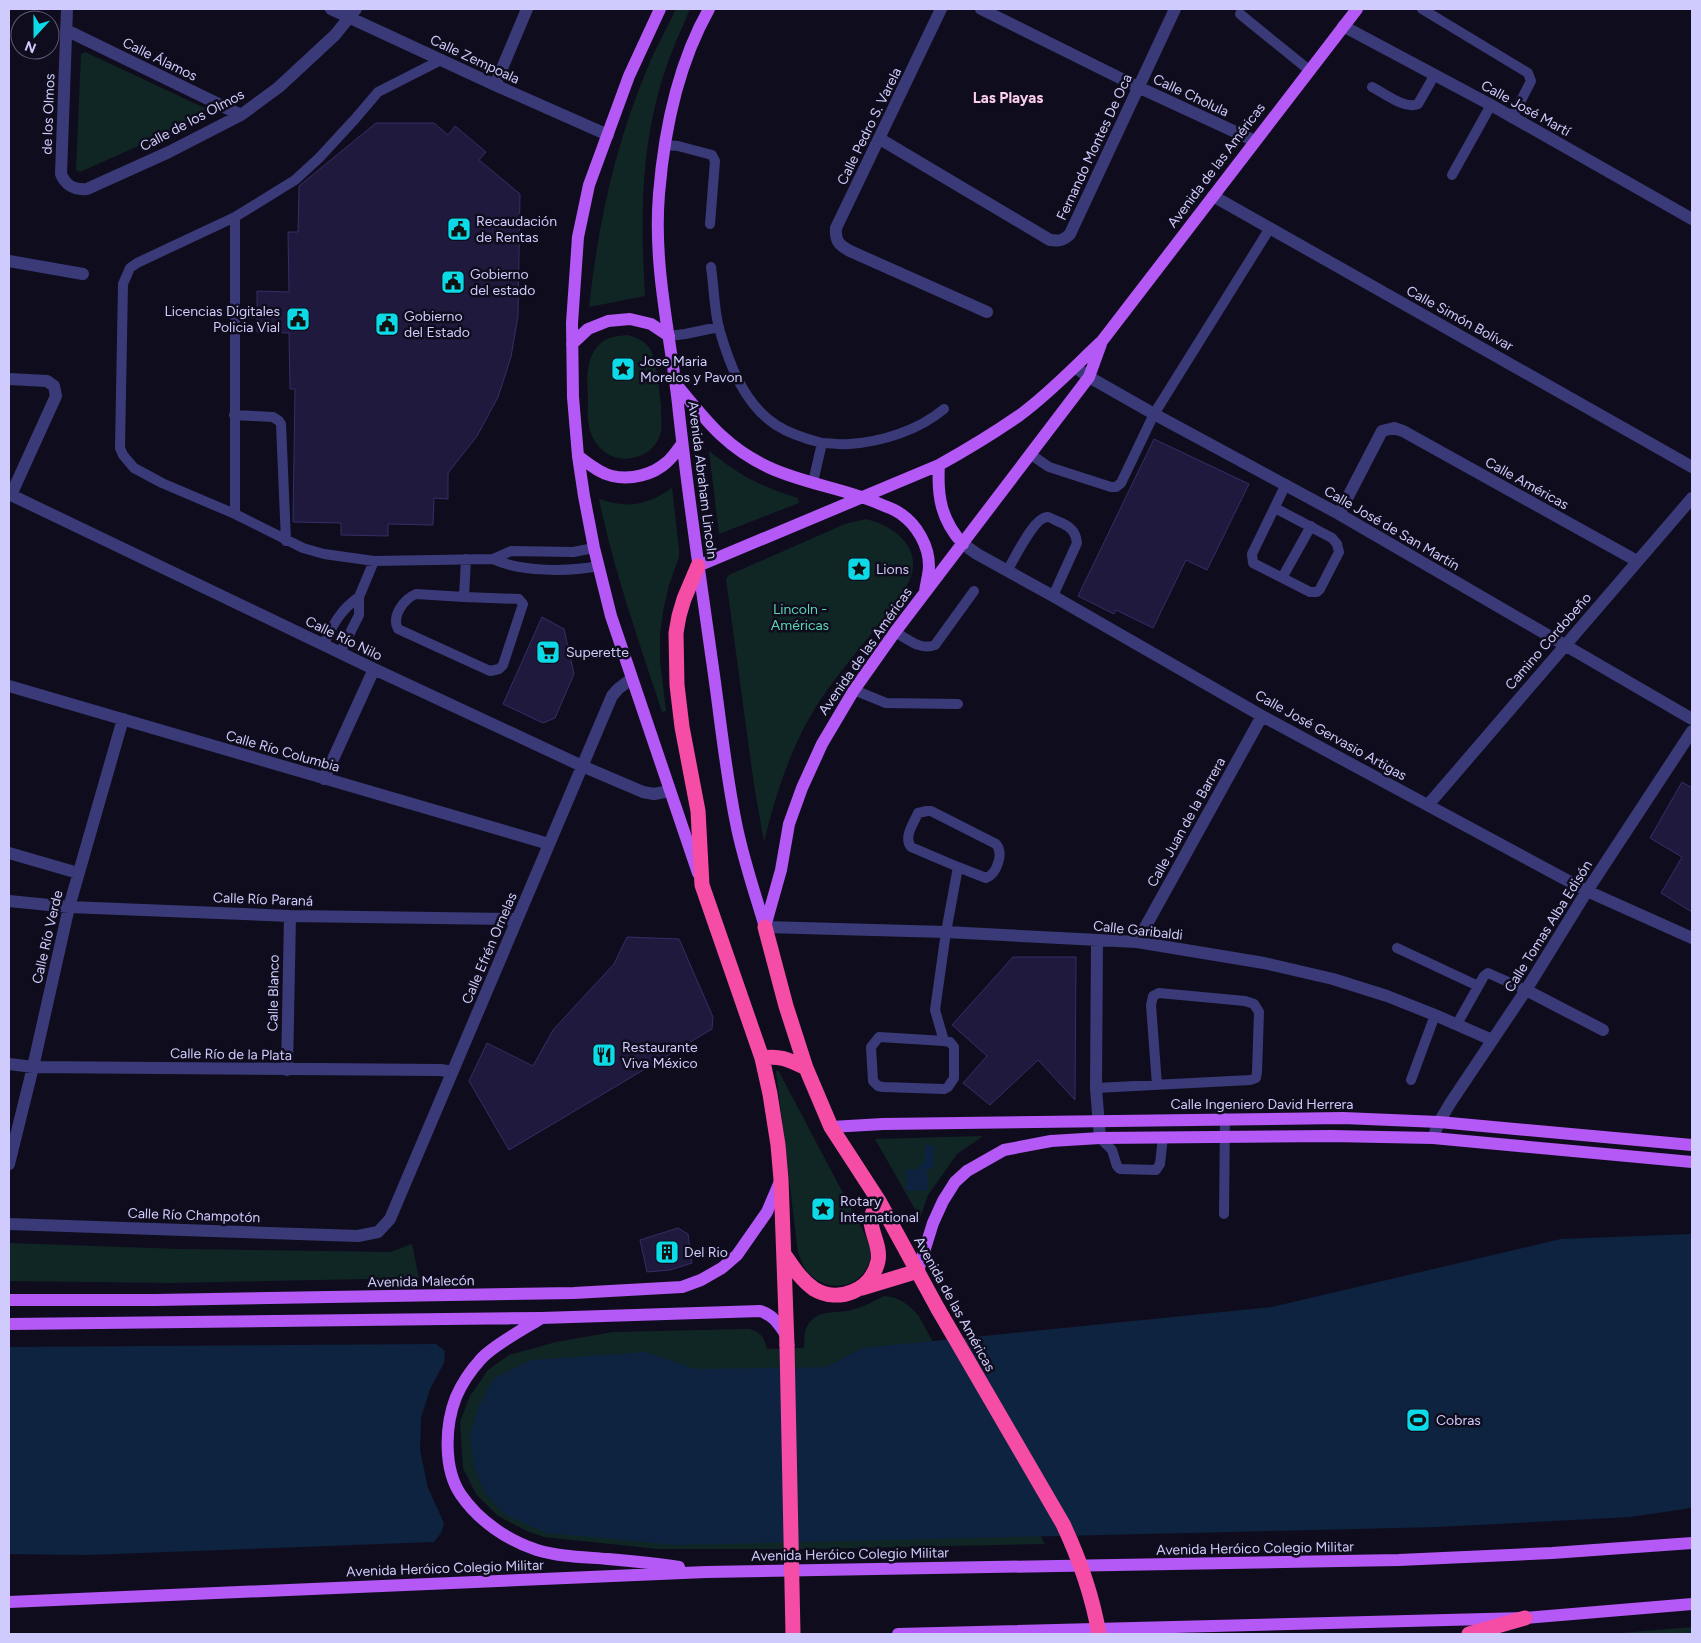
<svg xmlns="http://www.w3.org/2000/svg" width="1701" height="1643" font-family="Figtree,sans-serif">
<style>
.green{fill:#102625}
.water{fill:#0e233f}
.building{fill:#1f1a3d;stroke:#362d67}
.lines{fill:none;stroke-linecap:round;stroke-linejoin:round}
.lane{stroke:#3a3a79;stroke-width:10}
.street{stroke:#3a3a79;stroke-width:12}
.primary{stroke:#b458f6;stroke-width:12}
.highway{stroke:#f54da5;stroke-width:15}
.highway-bridge{stroke:#f54da5;stroke-width:15}
.labels{text-anchor:middle;stroke-width:5;stroke-linejoin:round;paint-order:stroke}
.street-label{font-size:14px;fill:#cfcbfc;stroke:#0f0d1d}
.poi-label{font-size:14px;fill:#cfcbfc;stroke:#0f0d1d;text-anchor:start}
.park-label{font-size:14px;fill:#5cd7b3;stroke:#0f0d1d}
.neighbourhood-label{font-size:15px;font-weight:bold;fill:#fccded;stroke:#0f0d1d}
</style>
<rect width="100%" height="100%" fill="#0f0d1d"/>
<path class="green" d="M676 9H690C678 37 665 65 658 94 640 162 641 227 645 296L589 307C598 225 615 144 648 67 656 47 667 28 676 9Z
M85 52 209 110 210 114 80 172 76 170 81 54Z
M628 335C637 338 645 341 650 349 657 359 665 424 660 435 656 446 648 454 636 457 613 464 593 448 589 426 587 417 588 407 588 399 587 379 585 356 602 342 610 336 619 336 628 335Z
M709 451C739 475 761 487 798 498L799 503 719 534Z
M672 488 679 549V557L669 585 663 611 660 634V661L666 711 662 712C639 641 614 572 599 499 629 509 647 505 672 488Z
M866 519C891 525 919 544 912 573 907 591 894 604 884 618 862 646 838 673 819 702 791 745 776 793 764 842L754 785 726 579 729 575 845 524Z
M778 1070 870 1244C870 1248 871 1255 870 1259 862 1292 821 1294 804 1267 802 1263 800 1257 798 1253L776 1071Z
M983 1136 957 1154 928 1195 920 1218 875 1139Z
M9 1243 180 1249 390 1252 412 1244 419 1278 171 1283 9 1281Z
M884 1296C899 1297 908 1304 918 1315L1045 1544 809 1549H658L544 1537 527 1531 498 1516 476 1494 463 1468 460 1422 470 1396 488 1370 509 1355 556 1342 613 1332 749 1329C761 1332 764 1337 767 1349L804 1348C805 1340 803 1332 808 1325 817 1309 836 1314 851 1310 863 1307 873 1302 884 1296Z
M1692 1627V1634H1608Z"/>
<path class="water" d="M925 1145H934V1168L927 1169 928 1190 906 1191V1170L919 1169 920 1163H924Z
M1692 1234V1507L1685 1509 1630 1517 1439 1527 677 1545 547 1533 505 1515 484 1492 474 1467 470 1435 478 1408 494 1378 532 1360 646 1352 695 1369 826 1367 863 1348 1272 1307 1561 1239Z
M436 1344 445 1351 444 1363 430 1389 421 1418 420 1450 428 1488 444 1523 441 1533 434 1542 86 1555 9 1554V1347Z"/>
<path class="building" d="M376 123H434L448 135 455 126 486 152 479 160 520 194 518 316 511 357 498 397 477 436 448 473V499L434 498 433 525 388 524V536L341 535V523L293 522 295 389H290L289 333 257 332V291L289 292 288 232H298L299 186Z
M1154 439 1249 484 1207 570 1186 560 1153 628 1116 610 1114 614 1078 596Z
M542 617 564 629 574 674 555 718 543 723 503 704Z
M1682 782 1692 788V912L1661 893 1682 857 1650 838Z
M627 937 679 939 713 1017 712 1029 509 1150 469 1081 487 1043 533 1066 553 1030 614 964Z
M1013 957H1076L1075 1100 1038 1060 990 1105 963 1083 987 1056 952 1025Z
M678 1228 688 1234 692 1263 670 1270 647 1272 640 1240Z"/>
<g class="lines">
<path class="lane" d="M1422 9 1528 73 1531 81 1512 118
M1240 14 1309 70
M441 60 378 92 355 119 319 158 295 180 282 188 235 217 137 263 130 268 123 284 120 448 123 455 134 468 162 483 235 514 303 548 324 554 374 561 493 559C520 572 569 572 598 566
M1372 87C1384 93 1405 110 1418 104L1434 76
M665 145 678 146 712 155 715 161 710 224
M1452 175 1491 105
M711 267C714 287 714 309 719 328 729 364 744 404 776 425 790 434 806 439 822 443
M669 336 685 334 719 327
M234 415 273 417 279 421 281 424 286 541
M1030 454 1049 467 1111 487H1116L1121 483 1154 414 1270 228
M813 482 822 443C831 443 840 445 849 444 882 442 919 430 944 409
M1275 508 1332 538 1337 544 1339 552 1320 589 1317 592H1310L1253 563 1252 554 1286 484
M235 514V217
M493 559 511 551 573 552 594 548
M1007 571C1014 560 1034 516 1048 517 1052 518 1058 522 1062 523 1072 528 1076 533 1077 543L1053 596
M1282 578 1311 526
M464 597 416 594C404 599 391 616 398 629L490 671 499 669 503 665 523 604 519 599 464 597 466 559
M895 632C908 639 921 651 935 645L974 591
M323 645C333 625 340 610 359 597
M340 653 359 615V597L374 561
M854 690 886 703 958 704
M1397 948 1478 986
M1457 1024 1484 976 1488 973 1526 990
M944 1041 879 1037 871 1047 873 1081 878 1086 883 1087 944 1089 948 1087 954 1078V1047L950 1042 944 1041 935 1010 946 932 958 867 911 847C903 837 914 823 918 813L927 811H931L996 844C1004 853 997 874 986 878L958 867
M1411 1080 1435 1015
M1096 1088 1250 1080 1256 1078 1257 1072 1259 1012 1254 1004 1245 1001 1159 993 1153 996 1151 1005 1157 1085
M1100 1138 1112 1150 1117 1166 1120 1169 1156 1170 1160 1164 1163 1137
M1224 1214 1225 1118"/>
<path class="street" d="M67 9 61 174C66 186 74 190 87 189L169 152 241 115 279 87 335 35 356 9
M331 9 495 85 608 135
M941 9 836 228C835 241 839 245 850 251L987 312
M981 9 1138 87 1255 141
M1343 26 1491 105 1692 219
M66 30 241 115
M495 85 527 9
M880 139 1050 240C1059 241 1063 241 1070 234L1175 9
M1213 196 1692 467
M9 261 83 274
M1075 367 1089 377 1154 414 1339 514 1692 719
M9 379 47 381 54 386 56 396 11 495
M9 494 374 669 582 766 643 792 654 794 670 791
M1339 514 1382 431 1394 428 1403 431 1637 561
M963 544 977 554 1053 596 1262 716 1587 891 1692 938
M9 686 549 844
M324 779 374 669
M1428 805 1692 498
M9 853 78 873
M9 901 69 907 290 916 517 919
M765 927 946 932 1137 942 1264 963 1333 979 1387 996 1435 1015 1492 1040
M1097 940 1096 1088 1100 1138
M1137 942 1262 716
M1526 990 1603 1030
M9 1064 33 1067 441 1070 452 1072
M287 1070 290 916
M1433 1138 1439 1122 1451 1102 1526 990 1587 891 1692 731
M9 1164 33 1067 69 907 123 719
M9 1224 358 1236 378 1232 390 1219 612 696 618 689 631 679"/>
<path class="primary" d="M660 9 629 76 589 185 578 237 572 323 573 397 578 456 584 496 594 548 611 616 698 873
M709 9C678 64 664 132 659 194 653 265 670 334 678 404 687 490 700 575 712 661 720 715 725 769 736 823 743 859 755 893 765 927
M572 344 588 329 608 321 630 319 651 324 669 336
M676 384C705 419 725 447 768 467 804 484 844 488 880 504 887 507 895 509 901 514 917 525 929 546 929 566 929 574 926 583 925 592
M578 456C588 463 599 473 612 476 631 480 653 475 667 462 673 457 677 450 682 444
M939 465C937 496 941 520 963 544
M698 566 939 465C966 450 994 433 1020 415 1050 393 1075 366 1102 341L1357 9
M765 927 781 870 789 824 802 788 822 744 854 690 895 632 1089 377 1101 344
M831 1127 883 1124 1343 1118 1439 1122 1692 1145
M918 1271 933 1223 943 1201 955 1182 967 1171 1004 1150 1051 1141 1100 1138 1331 1136 1433 1138 1692 1162
M9 1300H155L574 1293 682 1287 701 1280 722 1268 737 1255 767 1212 781 1179
M540 1319C525 1328 492 1346 481 1359 471 1370 462 1383 456 1397 445 1425 443 1469 461 1495 479 1521 507 1540 537 1550 560 1557 584 1557 608 1559 632 1561 655 1563 679 1567
M9 1324 541 1318 760 1311C773 1315 778 1323 786 1335
M9 1602 706 1572 1399 1560 1552 1553 1692 1543
M898 1634 1525 1618 1692 1604"/>
<path class="highway" d="M698 566 684 599 679 616 676 633 677 685 682 727 698 811 702 885 762 1058 770 1094 778 1145 781 1179 787 1345
M765 927 786 1006 806 1068 831 1127 879 1201 938 1309
M762 1058C780 1055 789 1060 806 1068
M784 1254C793 1267 801 1280 814 1289 839 1304 872 1290 878 1261 881 1246 870 1231 871 1219 871 1214 876 1206 879 1201
M862 1288 918 1271
M1469 1634 1525 1618"/>
<path class="highway-bridge" d="M938 1309 1063 1524C1080 1560 1092 1594 1099 1634
M787 1345 793 1634"/>
</g>
<defs>
<g id="civic-square" transform="scale(1.25)"><rect x="-9" y="-9" width="18" height="18" rx="4" fill="#0cdae7" stroke="#0f0d1d"/><path d="M-.6-6.5H3V-4.5H.6V-3L4-1V1h2V6H-6V1h2V-1L-.6-3ZM-1.2 2.5V6h2.4V2.5Z" fill="#111"/></g>
<g id="sight-square" transform="scale(1.25)"><rect x="-9" y="-9" width="18" height="18" rx="4" fill="#0cdae7" stroke="#0f0d1d"/><path d="M0-6L1.8-2.2L6-1.7L2.9 1.2L3.7 5.4L0 3.3L-3.7 5.4L-2.9 1.2L-6-1.7L-1.8-2.2Z" fill="#111"/></g>
<g id="supermarket-square" transform="scale(1.25)"><rect x="-9" y="-9" width="18" height="18" rx="4" fill="#0cdae7" stroke="#0f0d1d"/><path d="M-6-5.5h2.5l.6 2H6L4.5 2H-2.5L-4.4-4H-6ZM-1.5 3.2a1.3 1.3 0 1 0 .1 0ZM3 3.2a1.3 1.3 0 1 0 .1 0Z" fill="#111"/></g>
<g id="restaurant-square" transform="scale(1.25)"><rect x="-9" y="-9" width="18" height="18" rx="4" fill="#0cdae7" stroke="#0f0d1d"/><path d="M-5-6h1v4h1v-4h1v4h1v-4h1v5L-1.5 .5V6h-2V.5L-5-1ZM5-6V6H3V1.5H1.5Q1.5-4 5-6Z" fill="#111"/></g>
<g id="building-square" transform="scale(1.25)"><rect x="-9" y="-9" width="18" height="18" rx="4" fill="#0cdae7" stroke="#0f0d1d"/><path d="M-4-6H4V6H1V3H-1V6H-4ZM-2.5-4.3h1.7v1.8h-1.7ZM.8-4.3h1.7v1.8H.8ZM-2.5-1h1.7V.8h-1.7ZM.8-1h1.7V.8H.8Z" fill="#111"/></g>
<g id="stadium-square" transform="scale(1.25)"><rect x="-9" y="-9" width="18" height="18" rx="4" fill="#0cdae7" stroke="#0f0d1d"/><path d="M0-5a6.5 5 0 1 0 0 10a6.5 5 0 1 0 0-10ZM-3.5-1.8h7v3.6h-7Z" fill="#111"/></g>
</defs>
<g fill-rule="evenodd">
<use href="#civic-square" x="459" y="229"/>
<use href="#civic-square" x="453" y="282"/>
<use href="#civic-square" x="298" y="319"/>
<use href="#civic-square" x="387" y="324"/>
<use href="#sight-square" x="623" y="369"/>
<use href="#sight-square" x="859" y="569"/>
<use href="#supermarket-square" x="548" y="652"/>
<use href="#restaurant-square" x="604" y="1055"/>
<use href="#sight-square" x="823" y="1209"/>
<use href="#building-square" x="667" y="1252"/>
<use href="#stadium-square" x="1418" y="1420"/>
</g>
<g class="labels">
<g class="street-label">
<text transform="translate(160 59) rotate(26)" y="5">Calle Álamos</text>
<text transform="translate(475 59) rotate(25)" y="5">Calle Zempoala</text>
<text transform="translate(1191 95) rotate(25)" y="5">Calle Cholula</text>
<text transform="translate(1526 108) rotate(29)" y="5">Calle José Martí</text>
<text transform="translate(48 114) rotate(-88)" y="5">de los Olmos</text>
<text transform="translate(192 120) rotate(-28)" y="5">Calle de los Olmos</text>
<text transform="translate(869 126) rotate(-64)" y="5">Calle Pedro S. Varela</text>
<text transform="translate(1094 147) rotate(-65)" y="5">Fernando Montes De Oca</text>
<text transform="translate(1216 165) rotate(-53)" y="5">Avenida de las Américas</text>
<text transform="translate(1460 318) rotate(29)" y="5">Calle Simón Bolívar</text>
<text transform="translate(703 480) rotate(83)" y="5">Avenida Abraham Lincoln</text>
<text transform="translate(1527 483) rotate(29)" y="5">Calle Américas</text>
<text transform="translate(1392 528) rotate(30)" y="5">Calle José de San Martín</text>
<text transform="translate(344 638) rotate(26)" y="5">Calle Río Nilo</text>
<text transform="translate(1548 641) rotate(-49)" y="5">Camino Cordobeño</text>
<text transform="translate(865 651) rotate(-55)" y="5">Avenida de las Américas</text>
<text transform="translate(1331 735) rotate(29)" y="5">Calle José Gervasio Artigas</text>
<text transform="translate(283 751) rotate(16)" y="5">Calle Río Columbia</text>
<text transform="translate(1186 822) rotate(-61)" y="5">Calle Juan de la Barrera</text>
<text transform="translate(263 899) rotate(2)" y="5">Calle Río Paraná</text>
<text transform="translate(1548 926) rotate(-58)" y="5">Calle Tomas Alba Edisón</text>
<text transform="translate(1138 930) rotate(6)" y="5">Calle Garibaldi</text>
<text transform="translate(47 937) rotate(-77)" y="5">Calle Río Verde</text>
<text transform="translate(489 948) rotate(-67)" y="5">Calle Efrén Ornelas</text>
<text transform="translate(273 993) rotate(-89)" y="5">Calle Blanco</text>
<text transform="translate(231 1054) rotate(1)" y="5">Calle Río de la Plata</text>
<text x="1262" y="1109">Calle Ingeniero David Herrera</text>
<text transform="translate(194 1215) rotate(2)" y="5">Calle Río Champotón</text>
<text transform="translate(421 1281) rotate(-1)" y="5">Avenida Malecón</text>
<text transform="translate(955 1304) rotate(61)" y="5">Avenida de las Américas</text>
<text transform="translate(1255 1548) rotate(-1)" y="5">Avenida Heróico Colegio Militar</text>
<text transform="translate(850 1554) rotate(-1)" y="5">Avenida Heróico Colegio Militar</text>
<text transform="translate(445 1568) rotate(-2)" y="5">Avenida Heróico Colegio Militar</text>
</g>
<g class="poi-label">
<text x="476" y="226">Recaudación<tspan x="476" dy="16">de Rentas</tspan></text>
<text x="470" y="279">Gobierno<tspan x="470" dy="16">del estado</tspan></text>
<text x="280" y="316" text-anchor="end">Licencias Digitales<tspan x="280" dy="16">Policia Vial</tspan></text>
<text x="404" y="321">Gobierno<tspan x="404" dy="16">del Estado</tspan></text>
<text x="640" y="366">Jose Maria<tspan x="640" dy="16">Morelos y Pavon</tspan></text>
<text x="876" y="574">Lions</text>
<text x="566" y="657">Superette</text>
<text x="622" y="1052">Restaurante<tspan x="622" dy="16">Viva México</tspan></text>
<text x="840" y="1206">Rotary<tspan x="840" dy="16">International</tspan></text>
<text x="684" y="1257">Del Rio</text>
<text x="1436" y="1425">Cobras</text>
</g>
<g class="park-label">
<text x="800" y="614">Lincoln -<tspan x="800" dy="16">Américas</tspan></text>
</g>
<g class="neighbourhood-label">
<text x="1008" y="103">Las Playas</text>
</g>
</g>
<rect width="1701" height="1643" fill="none" stroke="#cfcbfc" stroke-width="20"/>
<g transform="translate(35 35) rotate(201)"><circle r="24" fill="#0f0d1d" stroke="#5c5976"/>
<path d="M0-4L9 19L0 12L-9 19Z" fill="#0cdae7"/>
<text y="-8" font-size="14" font-weight="bold" text-anchor="middle" fill="#cfcbfc">N</text>
</g>
</svg>
